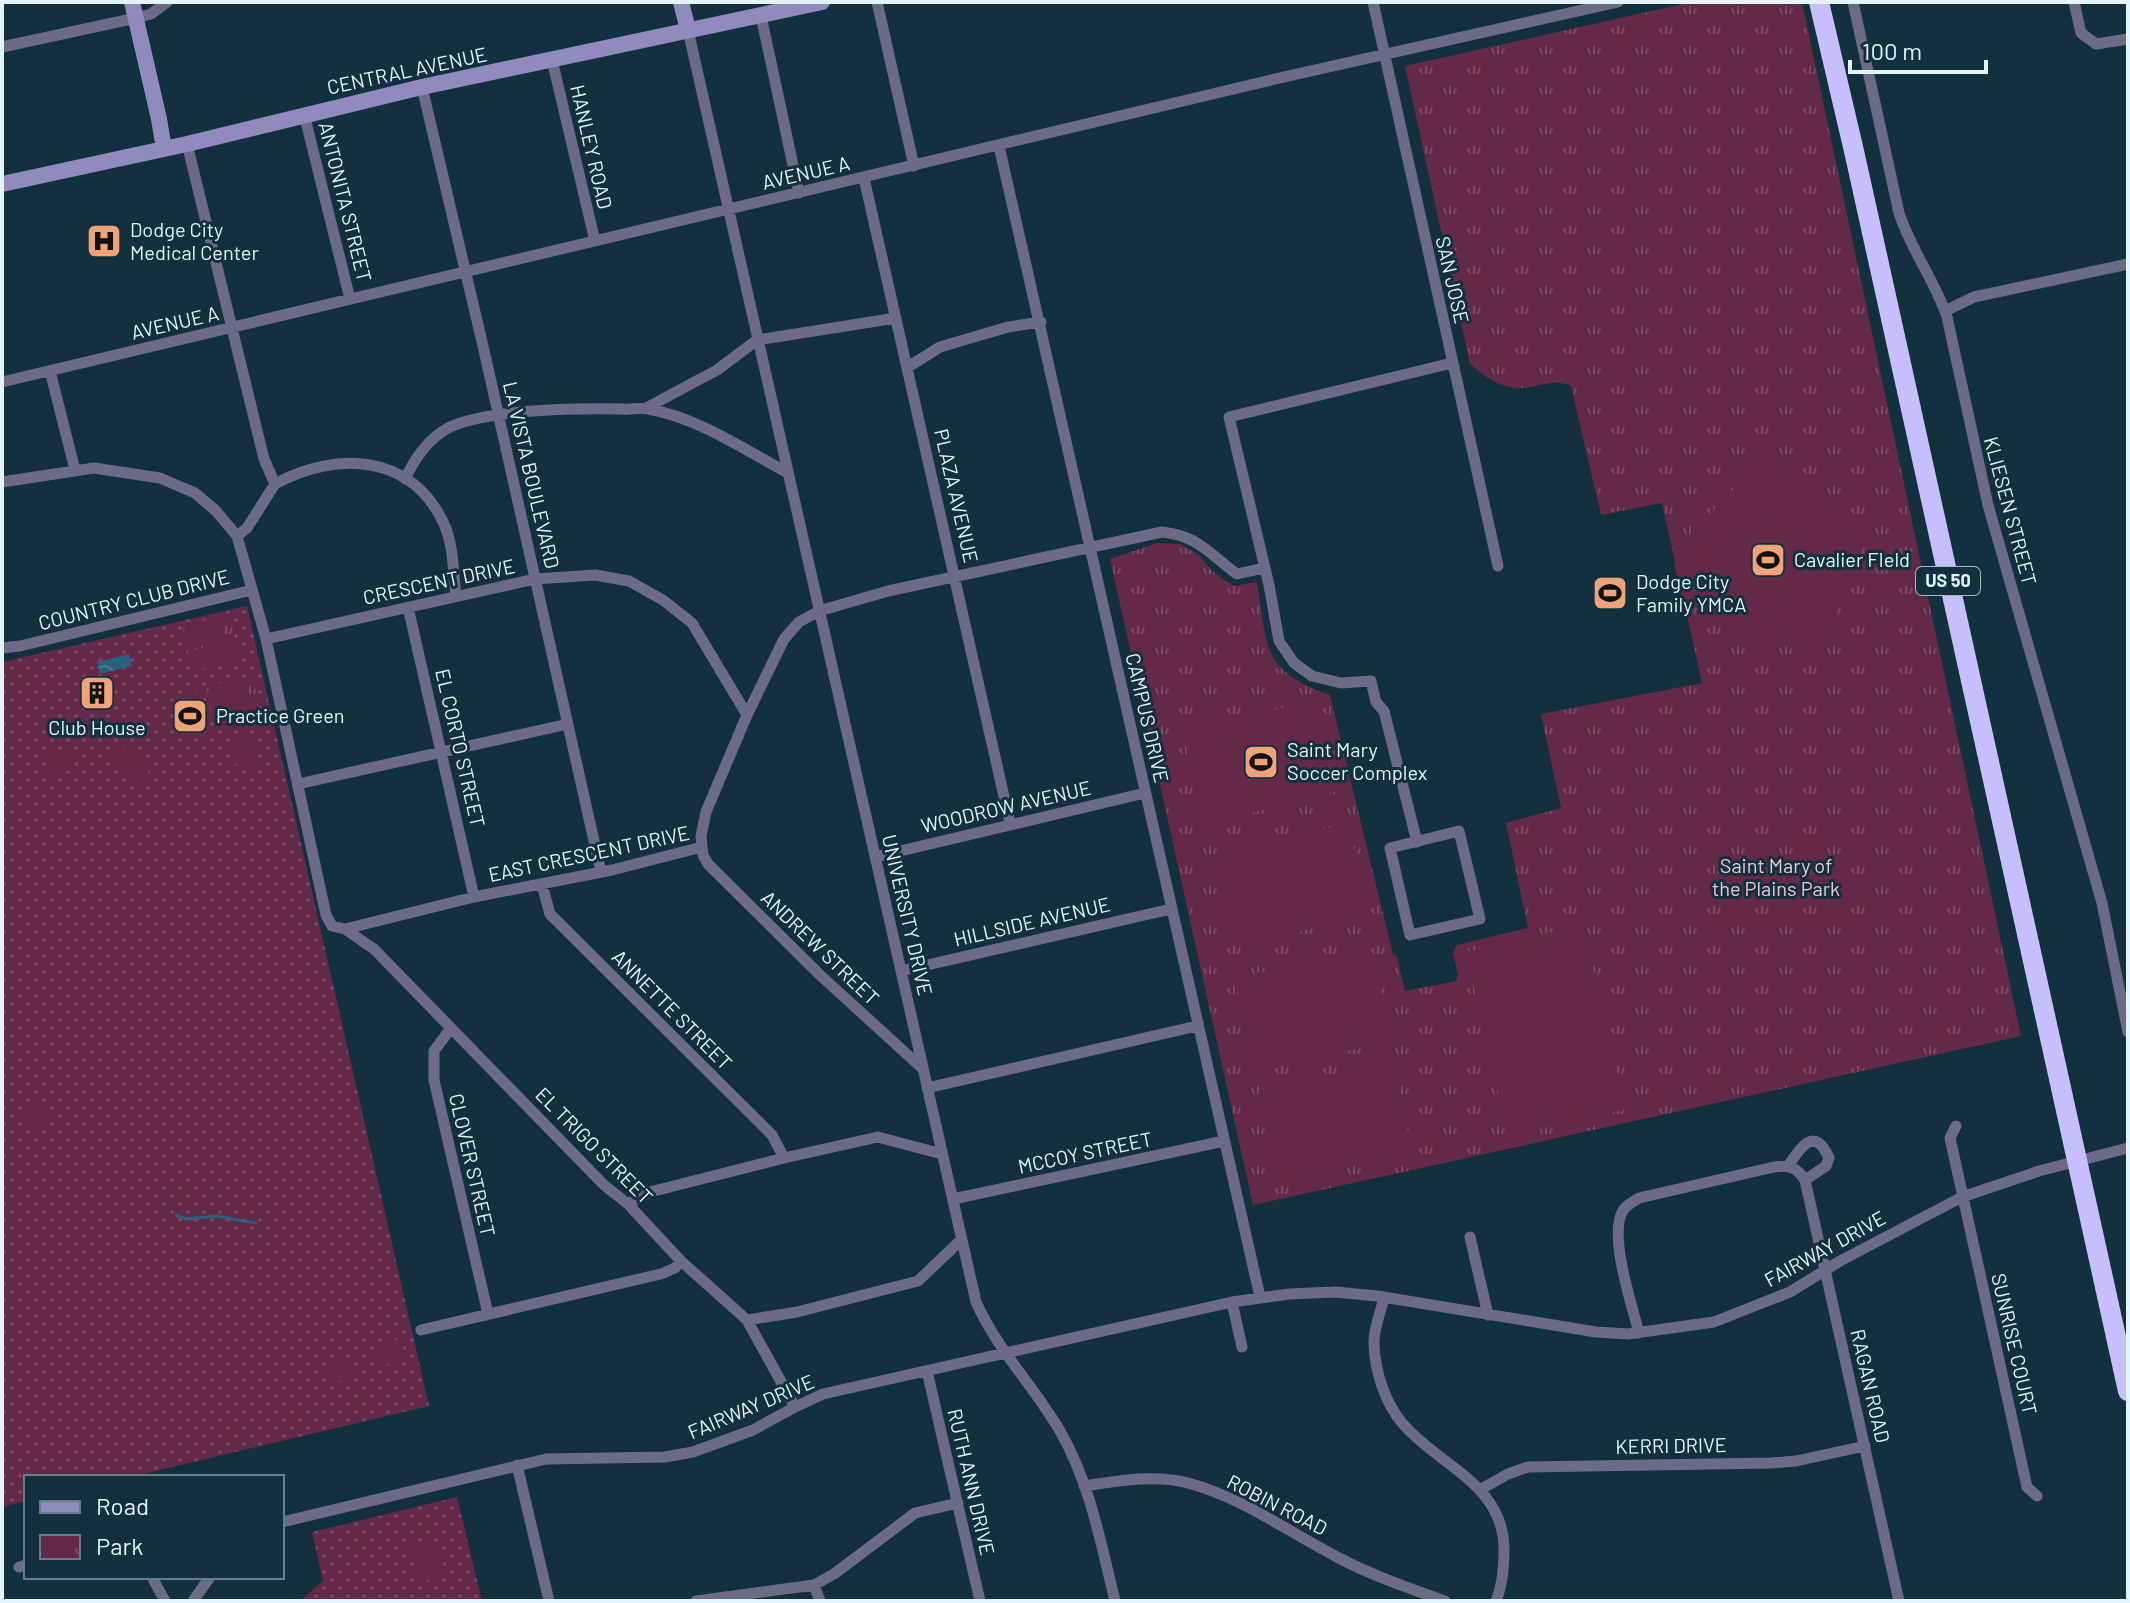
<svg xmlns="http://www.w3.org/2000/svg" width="2130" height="1603" font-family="Barlow,sans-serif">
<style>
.grass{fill:url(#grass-dots)}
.park{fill:url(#park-tufts)}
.garden{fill:#642948}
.water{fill:url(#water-waves)}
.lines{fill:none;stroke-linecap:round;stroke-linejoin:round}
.stream{stroke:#26627c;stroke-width:3}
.street{stroke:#6d6988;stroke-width:11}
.secondary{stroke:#918abc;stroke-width:16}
.highway{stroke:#c7bffd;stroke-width:20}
.labels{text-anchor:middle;stroke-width:6;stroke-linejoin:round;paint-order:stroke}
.shield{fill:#12303d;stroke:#a4b9c3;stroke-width:2}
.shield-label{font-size:18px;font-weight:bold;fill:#e3f4fd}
.street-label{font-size:20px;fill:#e3f4fd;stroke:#12303d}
.poi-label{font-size:20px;fill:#e3f4fd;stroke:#12303d;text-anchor:start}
.park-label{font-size:20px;fill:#f3c2d8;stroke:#12303d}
</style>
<defs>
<pattern id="grass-dots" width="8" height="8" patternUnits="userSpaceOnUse" patternTransform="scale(2)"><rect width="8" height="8" fill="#642948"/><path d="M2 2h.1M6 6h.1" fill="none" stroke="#7a4963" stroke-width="1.8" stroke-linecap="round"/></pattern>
<pattern id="park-tufts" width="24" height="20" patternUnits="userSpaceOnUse" patternTransform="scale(2)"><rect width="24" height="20" fill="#642948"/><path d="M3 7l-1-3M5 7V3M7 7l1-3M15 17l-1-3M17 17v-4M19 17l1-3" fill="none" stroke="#7a4963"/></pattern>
<pattern id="water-waves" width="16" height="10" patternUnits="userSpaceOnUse" patternTransform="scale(2)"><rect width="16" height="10" fill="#26627c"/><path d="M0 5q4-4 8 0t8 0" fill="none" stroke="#457990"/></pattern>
</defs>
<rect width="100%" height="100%" fill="#12303d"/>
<path class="grass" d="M247 606 429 1406 130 1477H26V1501L2 1507V662Z
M457 1497 482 1601H300L323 1581 312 1532Z"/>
<path class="park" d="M1692 2H1802L2021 1036 1253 1205 1110 559 1157 543 1180 544 1199 555 1212 571 1234 586 1257 582C1268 647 1260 670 1330 695L1393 955 1397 956 1405 991 1456 981 1458 975 1453 953 1457 945 1528 928 1506 823 1561 808 1541 714 1702 683 1662 503 1601 515 1571 386C1549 377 1536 390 1515 388 1497 386 1482 375 1470 364L1405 66Z
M230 615 240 661 193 671 182 625Z
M253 676 262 720 216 730 206 686Z"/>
<path class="garden" d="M1765 458C1787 474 1845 509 1857 531 1873 559 1825 629 1811 655L1738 630 1682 599 1674 564 1690 543 1694 529Z
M222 622 226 637 192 644 189 629Z
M227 643 230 658 197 666 194 650Z
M247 681 250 696 217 704 214 688Z
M194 691H199C207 701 201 706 205 716 207 725 210 726 209 735L198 739 192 733 190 721 173 715 169 706 176 696Z
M1317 699 1339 791 1205 824 1183 733Z
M252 702 255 717 222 725 219 710Z
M246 736 254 741 257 755 255 765 242 769 233 762 229 747 234 739Z
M116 747H127L147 765 150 778 145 785 129 783 112 755Z
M53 751 72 753 76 757 75 766 60 777 47 771V754Z
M1348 823 1370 914 1235 947 1214 856Z
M1583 925 1626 1109 1508 1136 1466 952Z
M1371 949 1389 1042 1253 1070 1235 978Z
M1395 1062 1412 1154 1277 1181 1259 1090Z
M23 1114a13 13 0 1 1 26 0a13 13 0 1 1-26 0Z
M378 1352a13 13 0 1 1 26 0a13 13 0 1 1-26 0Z
M327 1369a12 12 0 1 1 24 0a12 12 0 1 1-24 0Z
M423 1540 429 1541 444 1565 442 1574 425 1581 419 1578 416 1565 408 1552 412 1544Z"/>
<path class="water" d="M129 654 132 666 100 674 97 662Z"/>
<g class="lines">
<path class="stream" d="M176 1215 186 1219 216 1216 256 1223"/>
<path class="street" d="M877 2 914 166
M1373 2 1498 566
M1853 2 1899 213C1911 250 1935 281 1947 317L1988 505 2102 903 2128 1032
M2074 2 2081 33 2096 44 2128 39
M761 16 799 193
M688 30 976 1302C998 1351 1034 1386 1060 1431 1090 1483 1101 1544 1115 1601
M2 47 136 18 151 14 167 2
M552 60 595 241
M422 87 483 346 601 872
M304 114 350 299
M187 144 264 459 275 484
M999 146 1260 1297
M864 178 1010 823
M1945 311 1974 297 2128 264
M908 367 940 347 1008 327 1041 322
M50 371 75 470
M2 382 1271 80 1618 2
M646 408 717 370 757 340 896 318
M405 479C414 460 428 439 448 428 485 409 580 408 623 409 631 410 640 407 648 409 696 417 744 449 786 472
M2 482 94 468 160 478 195 493 216 511 237 536 266 639 326 915 332 926 345 929 474 897 612 870 702 847
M275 484C335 451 412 453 444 524 454 546 453 573 456 596
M237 536 247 528 275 484
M408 607 474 897
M266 639 535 579 595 575 629 581 663 600 692 623 747 715
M2 648 20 646 252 590
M298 784 568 724
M1459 831 1480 919 1410 935 1390 848Z
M1417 842 1384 711 1376 702 1371 681 1341 683 1312 676 1294 663 1279 641 1269 585 1229 417 1452 363
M875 857 1145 793
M542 885 550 914 772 1135 784 1158
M345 929 374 949 604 1185 628 1204 681 1261 747 1320 795 1407
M901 971 1171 909
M451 1028 434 1051V1080L488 1314
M922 1068 820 975 708 864 703 855 701 836 706 812 747 715 784 639 799 622 819 611 888 591 1162 532C1199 536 1208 553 1237 574L1264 568
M927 1088 1197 1026
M1956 1126 1950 1138 2027 1487 2037 1496
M1789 1165C1801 1146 1815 1126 1829 1158L1826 1166 1805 1180
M953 1199 1224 1141
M628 1204 650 1192 784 1158 878 1137 942 1154
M1470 1237 1488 1315
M1384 1297C1381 1312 1373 1330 1374 1344 1375 1372 1385 1403 1403 1424 1439 1466 1502 1483 1504 1547 1504 1566 1503 1583 1496 1601
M1232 1302 1242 1347
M747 1320 797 1312 918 1281 961 1240
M421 1330 661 1274 675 1268 681 1261
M1639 1333C1632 1305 1607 1232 1624 1209 1628 1204 1634 1201 1639 1198L1774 1167C1790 1165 1796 1167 1805 1180L1899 1601
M927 1371 980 1601
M517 1465 549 1601
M1084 1486C1117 1481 1156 1474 1188 1483 1241 1497 1289 1532 1337 1557 1371 1575 1408 1588 1445 1601
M1481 1489 1508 1474 1528 1467 1772 1463 1796 1461 1865 1446
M282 1522 546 1459 665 1457 693 1452 753 1430 795 1407 823 1394 1232 1302 1289 1294 1335 1292 1377 1296 1596 1332 1628 1334 1714 1322 1790 1292 1840 1261 1962 1197 2039 1171 2128 1148
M19 1567 26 1565
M152 1577 165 1601
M814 1585 820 1601
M193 1601 210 1577
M696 1601 814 1585 834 1574 915 1513 958 1503"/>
<path class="secondary" d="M132 2 159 119 164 149
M681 2 688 30
M2 184 187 144 422 87 822 2"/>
<path class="highway" d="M1819 2 1854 151 2128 1391"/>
</g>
<defs>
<g id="hospital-square" transform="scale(1.8)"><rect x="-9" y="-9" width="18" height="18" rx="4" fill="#efa377" stroke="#12303d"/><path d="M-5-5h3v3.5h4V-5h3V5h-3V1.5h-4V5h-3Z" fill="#111"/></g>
<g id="stadium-square" transform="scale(1.8)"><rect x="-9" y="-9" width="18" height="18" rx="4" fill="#efa377" stroke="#12303d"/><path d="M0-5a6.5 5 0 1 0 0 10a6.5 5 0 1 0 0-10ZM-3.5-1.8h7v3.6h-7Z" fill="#111"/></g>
<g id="building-square" transform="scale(1.8)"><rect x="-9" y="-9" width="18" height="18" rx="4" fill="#efa377" stroke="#12303d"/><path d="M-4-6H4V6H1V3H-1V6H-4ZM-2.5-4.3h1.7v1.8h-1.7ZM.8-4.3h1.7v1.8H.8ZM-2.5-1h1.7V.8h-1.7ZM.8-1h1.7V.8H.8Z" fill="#111"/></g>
</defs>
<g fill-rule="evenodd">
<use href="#hospital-square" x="104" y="241"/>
<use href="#stadium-square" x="1768" y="560"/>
<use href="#stadium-square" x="1610" y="593"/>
<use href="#building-square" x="97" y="693"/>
<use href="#stadium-square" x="190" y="716"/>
<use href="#stadium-square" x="1261" y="762"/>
</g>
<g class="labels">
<rect class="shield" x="1916" y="567" width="64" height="28" rx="6"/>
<g class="shield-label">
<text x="1948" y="587">US 50</text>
</g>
<g class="street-label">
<text transform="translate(407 71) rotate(-12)" y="7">CENTRAL AVENUE</text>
<text transform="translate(591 147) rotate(77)" y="7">HANLEY ROAD</text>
<text transform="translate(806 173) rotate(-13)" y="7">AVENUE A</text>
<text transform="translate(345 202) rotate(76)" y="7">ANTONITA STREET</text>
<text transform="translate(1452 280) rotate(77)" y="7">SAN JOSE</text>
<text transform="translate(175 323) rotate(-13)" y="7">AVENUE A</text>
<text transform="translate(531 475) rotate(77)" y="7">LA VISTA BOULEVARD</text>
<text transform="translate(956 496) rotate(77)" y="7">PLAZA AVENUE</text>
<text transform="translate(2010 511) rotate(75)" y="7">KLIESEN STREET</text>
<text transform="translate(439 582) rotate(-12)" y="7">CRESCENT DRIVE</text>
<text transform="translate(134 600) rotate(-14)" y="7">COUNTRY CLUB DRIVE</text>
<text transform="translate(1147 718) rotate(77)" y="7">CAMPUS DRIVE</text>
<text transform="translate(460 748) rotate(77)" y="7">EL CORTO STREET</text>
<text transform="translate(1006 807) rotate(-13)" y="7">WOODROW AVENUE</text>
<text transform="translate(589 854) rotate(-12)" y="7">EAST CRESCENT DRIVE</text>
<text transform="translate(907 915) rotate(77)" y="7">UNIVERSITY DRIVE</text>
<text transform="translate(1032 922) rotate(-13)" y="7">HILLSIDE AVENUE</text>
<text transform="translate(820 948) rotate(44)" y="7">ANDREW STREET</text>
<text transform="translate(672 1010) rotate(45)" y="7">ANNETTE STREET</text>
<text transform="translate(594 1146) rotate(45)" y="7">EL TRIGO STREET</text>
<text transform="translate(1085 1153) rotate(-12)" y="7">MCCOY STREET</text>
<text transform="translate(472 1165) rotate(77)" y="7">CLOVER STREET</text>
<text transform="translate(1825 1249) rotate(-29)" y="7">FAIRWAY DRIVE</text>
<text transform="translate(2014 1344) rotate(77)" y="7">SUNRISE COURT</text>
<text transform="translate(1870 1386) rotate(77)" y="7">RAGAN ROAD</text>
<text transform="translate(751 1407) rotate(-23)" y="7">FAIRWAY DRIVE</text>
<text transform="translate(1671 1446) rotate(-1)" y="7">KERRI DRIVE</text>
<text transform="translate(971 1482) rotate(77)" y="7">RUTH ANN DRIVE</text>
<text transform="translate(1277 1505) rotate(27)" y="7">ROBIN ROAD</text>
</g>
<g class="poi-label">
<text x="130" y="237">Dodge City<tspan x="130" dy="23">Medical Center</tspan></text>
<text x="1794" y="567">Cavalier FIeld</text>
<text x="1636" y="589">Dodge City<tspan x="1636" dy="23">Family YMCA</tspan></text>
<text x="216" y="723">Practice Green</text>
<text x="97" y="735" text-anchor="middle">Club House</text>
<text x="1287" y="757">Saint Mary<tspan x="1287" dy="23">Soccer Complex</tspan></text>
</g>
<g class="park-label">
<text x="1776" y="873">Saint Mary of<tspan x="1776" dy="23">the Plains Park</tspan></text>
</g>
</g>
<rect width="2130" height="1603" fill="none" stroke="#e3f4fd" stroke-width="8"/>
<rect x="24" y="1475" width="260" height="104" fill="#12303d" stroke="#667e8a" stroke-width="2"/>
<rect x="40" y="1501" width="40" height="12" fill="#918abc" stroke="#667e8a" stroke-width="2"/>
<text x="96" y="1515" font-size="24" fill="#e3f4fd">Road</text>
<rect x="40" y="1535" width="40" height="24" fill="url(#park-tufts)" stroke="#667e8a" stroke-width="2"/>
<text x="96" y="1555" font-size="24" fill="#e3f4fd">Park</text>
<path d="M1850 60v12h136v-12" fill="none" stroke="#e3f4fd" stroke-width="4"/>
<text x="1862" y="60" font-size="24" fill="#e3f4fd" stroke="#12303d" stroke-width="6" paint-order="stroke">100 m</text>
</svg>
